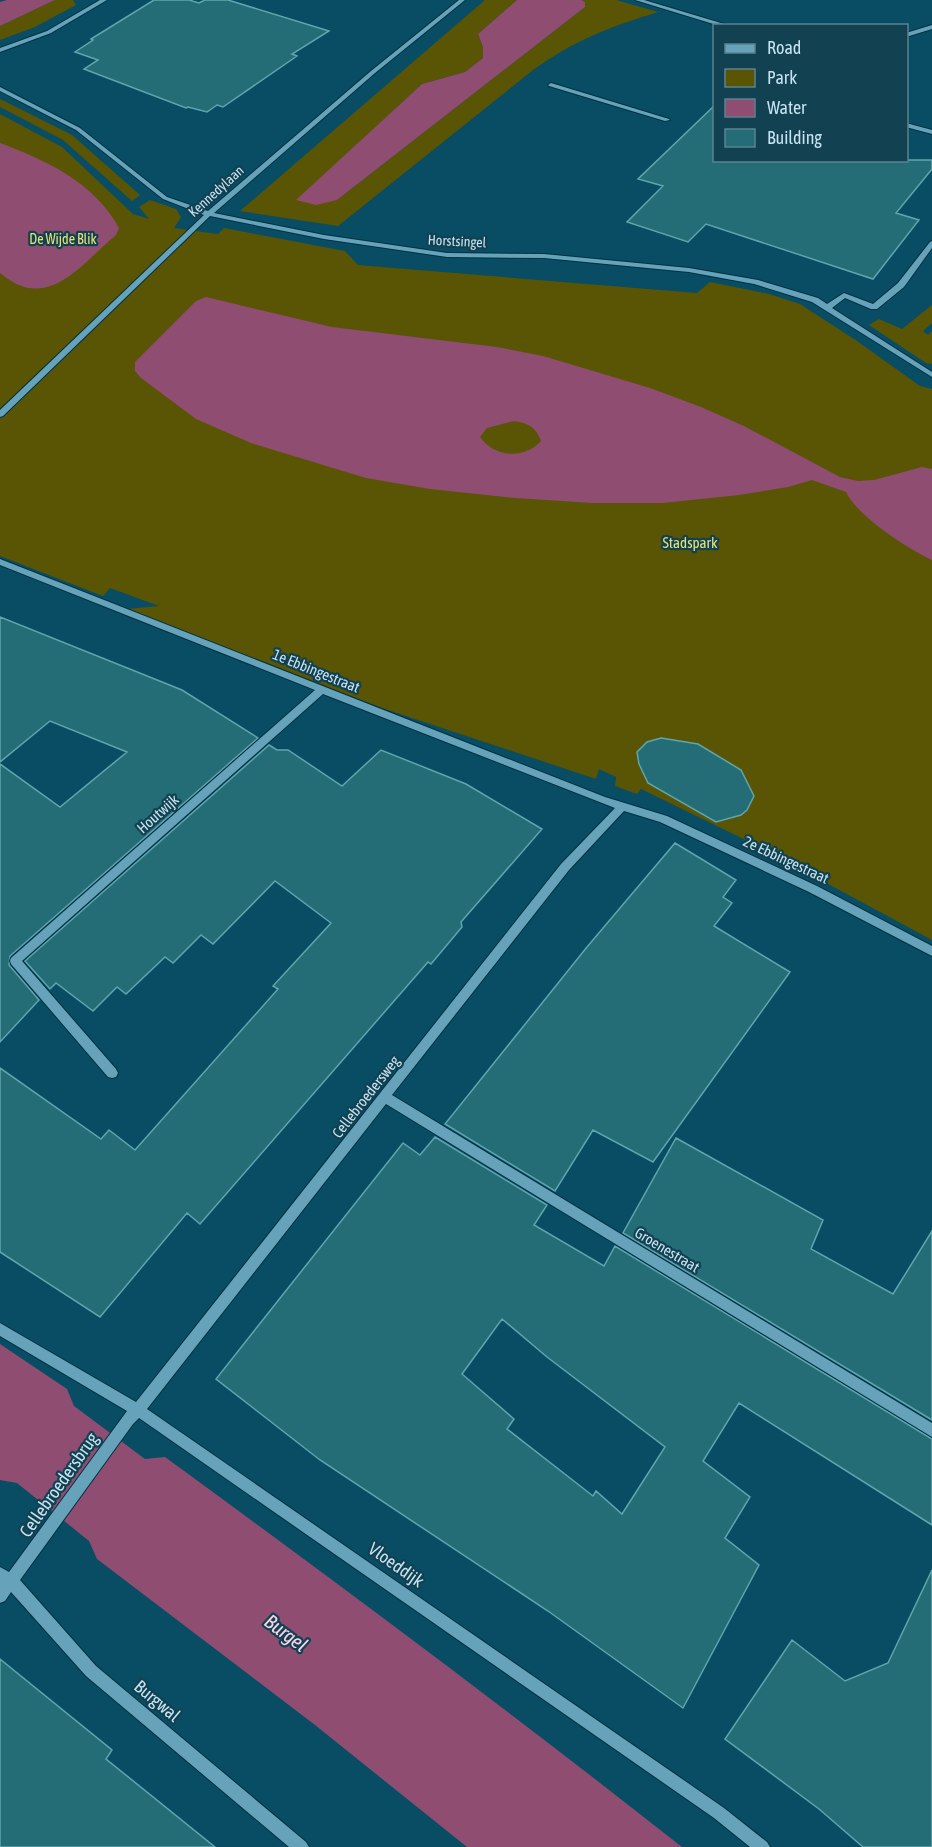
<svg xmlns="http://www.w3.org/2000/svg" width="932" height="1847" font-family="'Asap Condensed',sans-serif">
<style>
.green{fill:#595504}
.water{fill:#8f4d72;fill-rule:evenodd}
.building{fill:#246d76;stroke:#60a5ae;stroke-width:1.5;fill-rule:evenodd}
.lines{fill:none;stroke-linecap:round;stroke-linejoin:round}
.minor-casing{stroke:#003141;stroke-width:2}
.minor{fill:#66a2ba;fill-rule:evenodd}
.labels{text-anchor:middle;stroke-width:4.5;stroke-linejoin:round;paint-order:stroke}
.far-street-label{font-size:14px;fill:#c6e3f0;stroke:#124152}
.far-park-label{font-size:14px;fill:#e8e276;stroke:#124152}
.park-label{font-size:15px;fill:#e8e276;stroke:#124152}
.street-label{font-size:15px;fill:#c6e3f0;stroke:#124152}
.near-street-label{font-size:18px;fill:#c6e3f0;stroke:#124152}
.near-water-label{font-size:20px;font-style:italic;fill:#fcd3e8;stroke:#124152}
</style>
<rect width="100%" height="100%" fill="#084d63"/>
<path class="green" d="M55 0H73L76 5 35 27 0 40V26Z
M485 0H517L478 34 483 47V58L465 72 422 84 297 200H337L585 7V2L581 0H616L658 12C607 28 577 39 533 70L338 226 240 211Z
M0 99 72 135 140 195 132 201 63 140 0 107Z
M0 114 62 147 133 214 149 219 139 207 150 200 176 209 181 217 174 228 218 234 224 228 345 251 358 265 697 293 710 282 769 294 800 304 857 341 920 386 932 389V940L758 846 641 789 637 794 615 786 616 777 599 769 596 779 382 708 117 610 159 606 110 588 103 596 0 556Z
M932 305V323L923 331 928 335 932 331V364L926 363 869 325 879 319 902 329Z"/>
<path class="water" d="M7 0H55L0 26V2Z
M517 0H581L585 2V7L337 200 316 205 296 200 422 84 465 72 483 58V47L478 34Z
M0 143C46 160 95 183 119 228L116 235C81 264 48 314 0 273Z
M206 297 332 327 497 347 543 356 650 388 701 407 744 426 840 477 858 481 874 480 922 467 932 469V560C908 549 857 516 846 492L812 480 788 487 739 495 663 503H593L515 498 430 489 366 478 251 443 196 419 141 378 135 371V362L196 301ZM514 421C528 423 536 427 541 441 524 460 494 457 480 437L487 428Z
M0 1344 67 1389 74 1406 145 1459 165 1457C339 1584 512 1713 682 1847H467L315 1725 97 1559 89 1541 17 1483 0 1480Z"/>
<path class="building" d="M154 0H189L199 3 205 0H228L329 31 292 54 297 56 223 107 217 105 207 112 188 107 186 108 84 69 98 60 75 52 93 40 91 39Z
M714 106V160H932V169L896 213 919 220 873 279 706 224 688 242 627 222 663 186 638 179Z
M0 617 182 690 258 738 10 956 9 965 39 1000 0 1042V764L60 807 127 752 50 721 0 762Z
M661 738 698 744 741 770 754 796 747 810 741 815 716 822 648 783 639 764 637 752 647 742Z
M269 745 277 750H288L342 786 381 750 466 784 542 829 461 922 462 927 431 964 428 962 200 1224 187 1213 100 1317 0 1252V1068L101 1139 109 1130 135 1150 278 989 273 986 331 923 275 881 213 944 201 935 173 963 165 957 126 994 117 987 93 1011 56 983 50 989 25 961Z
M675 843 736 880 723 897 732 903 714 926 790 972 653 1162 593 1130 555 1191 445 1124 587 947Z
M435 1137 547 1205 534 1225 604 1266 615 1246 932 1439V1525L739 1403 703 1461 750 1497 725 1538 759 1565 683 1708 548 1611 320 1460 216 1379 403 1143 420 1155ZM502 1319 547 1357 665 1447 622 1514 596 1491 593 1496 507 1429 514 1419 462 1374Z
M676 1138 823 1220 811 1249 893 1294 932 1231V1420L623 1233Z
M932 1570V1847H863L819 1809 725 1739 792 1640 845 1681 888 1663Z
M0 1659 112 1750 106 1759 215 1847H0Z"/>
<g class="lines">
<g class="minor-casing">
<path id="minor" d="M100 0H107L51 33 0 52V48L47 31Z
M459 0H465L375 73 214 213 324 235 447 253 544 254 689 268 758 280 818 298 827 304 844 293 873 304 898 283 930 242 932 241V248L904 287 877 309H871L845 298 832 308 932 372V377L812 302 754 284 689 272 544 258 447 257 324 239 210 216 3 416 0 417V410L204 215 163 199 76 130 0 91V87L80 128 167 197 208 211 371 71Z
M635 0H644L731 26H720Z
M932 25V29L906 37V33Z
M551 83 669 119 670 120 665 121 549 86 548 85Z
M906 123 932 130V134L906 127Z
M0 559 605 797 667 816 817 886 932 946V956L809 892 660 822 624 811 569 870 392 1095 932 1423V1437L386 1104 147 1409 724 1808 767 1842 770 1847H750L714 1818 139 1418 133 1424 20 1580 96 1666 306 1842 309 1847H289L86 1676 11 1592 5 1601 0 1603V1567L9 1572 127 1411 0 1336V1323L136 1402 561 864 615 808 323 694 22 961 116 1069 118 1073 116 1077 112 1078 108 1077 11 964 10 961 11 958 315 690 0 565Z"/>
</g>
<use href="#minor" class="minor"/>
</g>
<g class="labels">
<g class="far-street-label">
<text transform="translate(216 191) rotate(-42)" y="5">Kennedylaan</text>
<text transform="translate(457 241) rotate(3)" y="5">Horstsingel</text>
</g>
<g class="far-park-label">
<text x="63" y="244">De Wijde Blik</text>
</g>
<g class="park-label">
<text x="690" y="548">Stadspark</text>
</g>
<g class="street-label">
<text transform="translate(316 671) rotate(22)" y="5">1e Ebbingestraat</text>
<text transform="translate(158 814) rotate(-42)" y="5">Houtwijk</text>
<text transform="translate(786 860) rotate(25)" y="5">2e Ebbingestraat</text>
<text transform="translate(366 1097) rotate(-52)" y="5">Cellebroedersweg</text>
<text transform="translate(667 1250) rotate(31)" y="5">Groenestraat</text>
</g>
<g class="near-street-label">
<text transform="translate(59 1485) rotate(-55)" y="6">Cellebroedersbrug</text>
<text transform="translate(396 1565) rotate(35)" y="6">Vloeddijk</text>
<text transform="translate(157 1701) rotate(40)" y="6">Burgwal</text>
</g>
<g class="near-water-label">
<text transform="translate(286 1633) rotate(37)" y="7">Burgel</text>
</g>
</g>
<rect x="713" y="24" width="195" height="138" fill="#124152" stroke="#5a8291" stroke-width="1.5"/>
<rect x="725" y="44" width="30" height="9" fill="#66a2ba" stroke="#5a8291" stroke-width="1.5"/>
<text x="767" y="54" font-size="18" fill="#c6e3f0">Road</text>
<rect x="725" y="69" width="30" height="18" fill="#595504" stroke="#5a8291" stroke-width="1.5"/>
<text x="767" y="84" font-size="18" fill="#c6e3f0">Park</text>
<rect x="725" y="99" width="30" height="18" fill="#8f4d72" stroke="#5a8291" stroke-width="1.5"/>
<text x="767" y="114" font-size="18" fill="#c6e3f0">Water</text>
<rect x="725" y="129" width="30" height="18" fill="#246d76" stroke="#5a8291" stroke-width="1.5"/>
<text x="767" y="144" font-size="18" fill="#c6e3f0">Building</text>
</svg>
